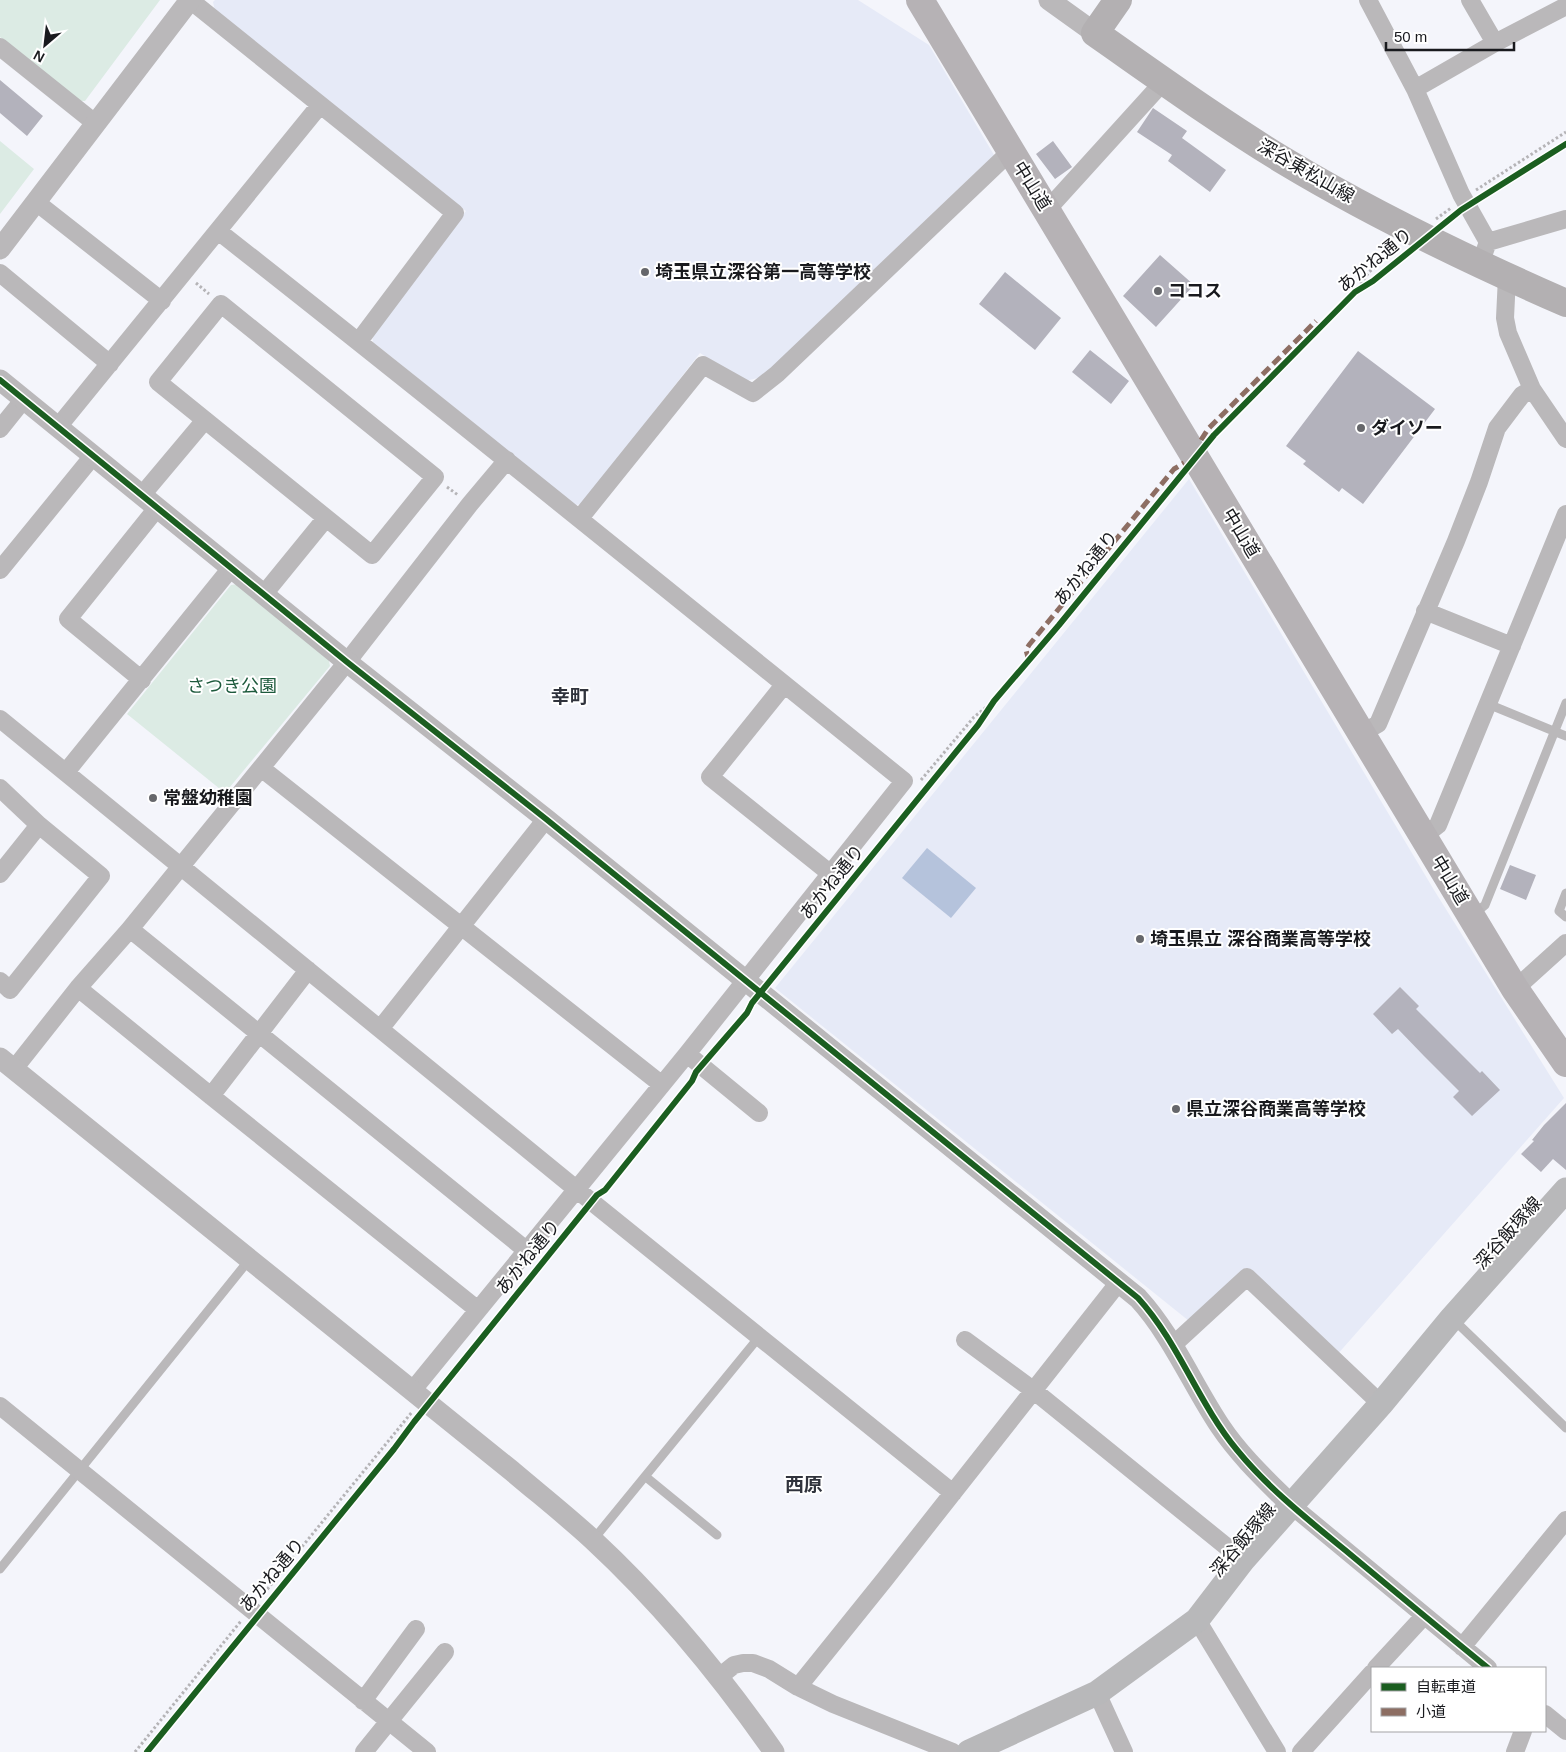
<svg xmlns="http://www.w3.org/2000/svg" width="1566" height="1752" font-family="Arial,'Noto Sans JP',sans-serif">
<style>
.built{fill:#e6eaf7}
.green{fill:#dcebe4}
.water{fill:#b5c3dc}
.building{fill:#b3b2bc}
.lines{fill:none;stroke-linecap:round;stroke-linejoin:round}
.path{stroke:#b5b4b7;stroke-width:3;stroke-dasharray:2.5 2.5;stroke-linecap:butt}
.service{stroke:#bab8ba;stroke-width:9}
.minor{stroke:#bab8ba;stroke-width:18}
.tertiary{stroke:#bab8ba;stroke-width:21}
.secondary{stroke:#b8b8ba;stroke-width:25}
.primary{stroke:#b3b0b2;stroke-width:28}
.trunk{stroke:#b6b2b5;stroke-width:28}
.quiet{stroke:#8d6e63;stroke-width:5;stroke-dasharray:10 5;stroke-linecap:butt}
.cycleway-casing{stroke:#fff;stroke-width:9}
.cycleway{stroke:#1b5e20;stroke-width:6}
.poi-dot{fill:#66676b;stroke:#fff;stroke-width:2}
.labels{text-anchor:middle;stroke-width:4;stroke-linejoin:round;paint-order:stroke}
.street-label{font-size:18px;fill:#191a1e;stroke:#fff}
.poi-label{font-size:18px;font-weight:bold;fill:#191a1e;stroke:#fff;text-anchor:start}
.park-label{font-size:18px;fill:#1d5a3c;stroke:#fff}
.neighbourhood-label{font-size:19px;font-weight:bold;fill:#30333c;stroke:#fff}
</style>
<rect width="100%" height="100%" fill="#f4f5fb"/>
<path class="built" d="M215 0H858L929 45 994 155 762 377 745 381 700 353 582 504 575 505 373 342 372 334 466 211 215 11 213 2Z
M1189 479 1434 890 1564 1098 1336 1356 1246 1268 1189 1321 775 988Z"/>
<path class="green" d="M0 0H160L85 101H79L0 37Z
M0 141 34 169 0 214Z
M238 584 328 656 330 666 225 793 127 714 231 585Z"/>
<path class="water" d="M927 848 976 888 951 918 902 878Z"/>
<path class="building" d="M0 80 43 116 27 136 0 113Z
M1153 108 1187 131 1182 138 1226 170 1210 192 1168 161 1172 155 1137 132Z
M1053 141 1072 167 1055 179 1036 154Z
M1160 255 1194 285 1156 327 1123 296Z
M1005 272 1061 318 1035 350 979 304Z
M1090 350 1129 381 1111 404 1072 372Z
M1358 351 1435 409 1363 504 1342 488 1339 492 1303 464 1306 461 1286 446Z
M1510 865 1536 875 1526 900 1500 889Z
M1400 987 1419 1006 1416 1009 1480 1073 1482 1071 1500 1090 1472 1116 1453 1097 1459 1091 1424 1056 1398 1029 1392 1034 1373 1014Z
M1566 1103V1170L1553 1159 1541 1172 1521 1154 1534 1141 1532 1140 1544 1125Z"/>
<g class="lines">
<path class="path" d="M1476 190 1566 132
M1436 219 1451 208
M196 283 209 294
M1355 292 1369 272 1397 248
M447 487 458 495
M921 780 974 717 994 701
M261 1597 412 1412
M135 1752 241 1621"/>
<path class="service" d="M1488 704 1566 736
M1566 893 1559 911 1566 917
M1473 915 1485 905 1566 703
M1453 1319 1566 1428
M646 1477 717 1535
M593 1540 759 1337
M0 1569 249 1260"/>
<path class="minor" d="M190 0 455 213 359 341
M1368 0 1415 89 1461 194 1488 242 1480 264
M1470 0 1495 43
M0 47 95 123
M1415 89 1495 43 1566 6
M36 202 162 301
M1047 210 1164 81
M218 231C449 412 676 597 904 781L687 1054 412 1391
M1488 242 1566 219
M0 273 110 364
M1507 277 1505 318 1508 333 1532 389 1566 439
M221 304 435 477 372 555 158 382Z
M58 427 320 105
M0 429 24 399
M142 495 205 420
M580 518 703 365 753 393 777 374 1011 151
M0 570 93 456
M264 594 326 518
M1425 611 1512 646
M142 680 68 619 157 508
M784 685 710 777 831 874
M0 719 592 1202 953 1493
M1362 733 1378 724 1456 541 1479 482 1497 428 1522 395 1532 389
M261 768 661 1084
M66 772 231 568
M0 788 39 825 101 876 10 990 0 981
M1424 836 1438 825 1566 514
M0 874 39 825
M130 929 526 1250
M78 988 211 1096 478 1310
M1515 989 1566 943
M380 1029 546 819
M687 1054 759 1113
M14 1069 78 988 130 929 347 662 470 504 507 460
M211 1096 308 970
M965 1340 1033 1390 1243 1560
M1172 1346 1247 1277 1381 1404
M0 1406 427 1752
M1291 1505 1488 1668
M1197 1620 1277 1752
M1462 1647 1566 1520
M1376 1668 1424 1616
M719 1677 734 1665 743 1663H753L769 1669 798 1687 833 1704 953 1752
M798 1687 885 1579 1119 1282
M1097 1693 1124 1752
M363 1701 416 1629
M1545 1714 1566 1731
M364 1752 445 1652
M1301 1752 1372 1673
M1515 1752 1523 1731"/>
<path class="tertiary" d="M1049 0 1095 33
M0 249 190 0
M0 380 347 662 546 819 1138 1298C1172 1335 1192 1384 1220 1426 1240 1456 1266 1480 1291 1505
M0 1058 512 1471C539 1494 567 1516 593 1540 661 1603 721 1676 774 1752"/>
<path class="secondary" d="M969 1752 1097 1693 1197 1620 1243 1560 1381 1404 1452 1318 1566 1190"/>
<path class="primary" d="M1118 0 1095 33C1158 77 1220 122 1286 162 1376 216 1470 261 1566 303"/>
<path class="trunk" d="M920 0 1515 989 1566 1063"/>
<path class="quiet" d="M1201 440 1208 429 1316 321
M1029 661 1026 650 1029 645 1174 469 1184 463"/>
<g class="cycleway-casing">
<path id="cycleway" d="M0 380 347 662 546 819 1138 1298C1179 1343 1198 1403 1237 1450 1268 1488 1307 1519 1345 1550 1393 1590 1440 1629 1488 1668
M147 1752 394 1449 414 1422 597 1195 605 1190 692 1081 696 1072 747 1013 752 1003 978 725 994 701 1059 625 1214 435 1355 292 1373 281 1461 210 1566 144"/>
</g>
<use href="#cycleway" class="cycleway"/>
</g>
<g class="poi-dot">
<circle cx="645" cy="272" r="5"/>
<circle cx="1158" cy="291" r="5"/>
<circle cx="1361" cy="428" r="5"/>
<circle cx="153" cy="798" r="5"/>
<circle cx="1140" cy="939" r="5"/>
<circle cx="1176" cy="1109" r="5"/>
</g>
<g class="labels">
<g class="street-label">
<text transform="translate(1306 171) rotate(30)" y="6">深谷東松山線</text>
<text transform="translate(1032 186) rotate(58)" y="6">中山道</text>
<text transform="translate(1375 260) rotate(-39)" y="6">あかね通り</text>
<text transform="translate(1241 533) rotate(59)" y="6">中山道</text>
<text transform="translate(1086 568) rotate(-51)" y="6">あかね通り</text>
<text transform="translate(1450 880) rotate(59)" y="6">中山道</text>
<text transform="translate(832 882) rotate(-51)" y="6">あかね通り</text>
<text transform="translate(1508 1233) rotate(-48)" y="6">深谷飯塚線</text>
<text transform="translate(528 1257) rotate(-51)" y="6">あかね通り</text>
<text transform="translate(1243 1540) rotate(-50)" y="6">深谷飯塚線</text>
<text transform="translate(272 1575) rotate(-50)" y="6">あかね通り</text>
</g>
<g class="poi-label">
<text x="655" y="278">埼玉県立深谷第一高等学校</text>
<text x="1168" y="297">ココス</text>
<text x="1371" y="434">ダイソー</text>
<text x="163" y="804">常盤幼稚園</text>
<text x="1150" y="945">埼玉県立 深谷商業高等学校</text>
<text x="1186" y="1115">県立深谷商業高等学校</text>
</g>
<g class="park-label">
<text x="232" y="692">さつき公園</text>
</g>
<g class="neighbourhood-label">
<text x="570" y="703">幸町</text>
<text x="804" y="1491">西原</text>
</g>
</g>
<rect x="1371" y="1667" width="175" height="65" fill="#ffffff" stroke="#a3a3a5"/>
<rect x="1381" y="1683" width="25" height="8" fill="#1b5e20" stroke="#a3a3a5"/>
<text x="1416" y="1692" font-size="15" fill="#191a1e">自転車道</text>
<rect x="1381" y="1708" width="25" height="8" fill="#8d6e63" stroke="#a3a3a5"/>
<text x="1416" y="1717" font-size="15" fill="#191a1e">小道</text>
<g transform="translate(45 45) rotate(208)" stroke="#ffffff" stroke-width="4" paint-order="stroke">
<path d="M0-4L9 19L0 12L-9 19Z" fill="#191a1e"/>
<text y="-8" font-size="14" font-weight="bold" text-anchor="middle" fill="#191a1e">N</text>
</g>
<path d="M1386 42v8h128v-8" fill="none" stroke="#191a1e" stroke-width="2.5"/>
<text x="1394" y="42" font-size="15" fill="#191a1e" stroke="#ffffff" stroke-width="4" paint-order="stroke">50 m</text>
</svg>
